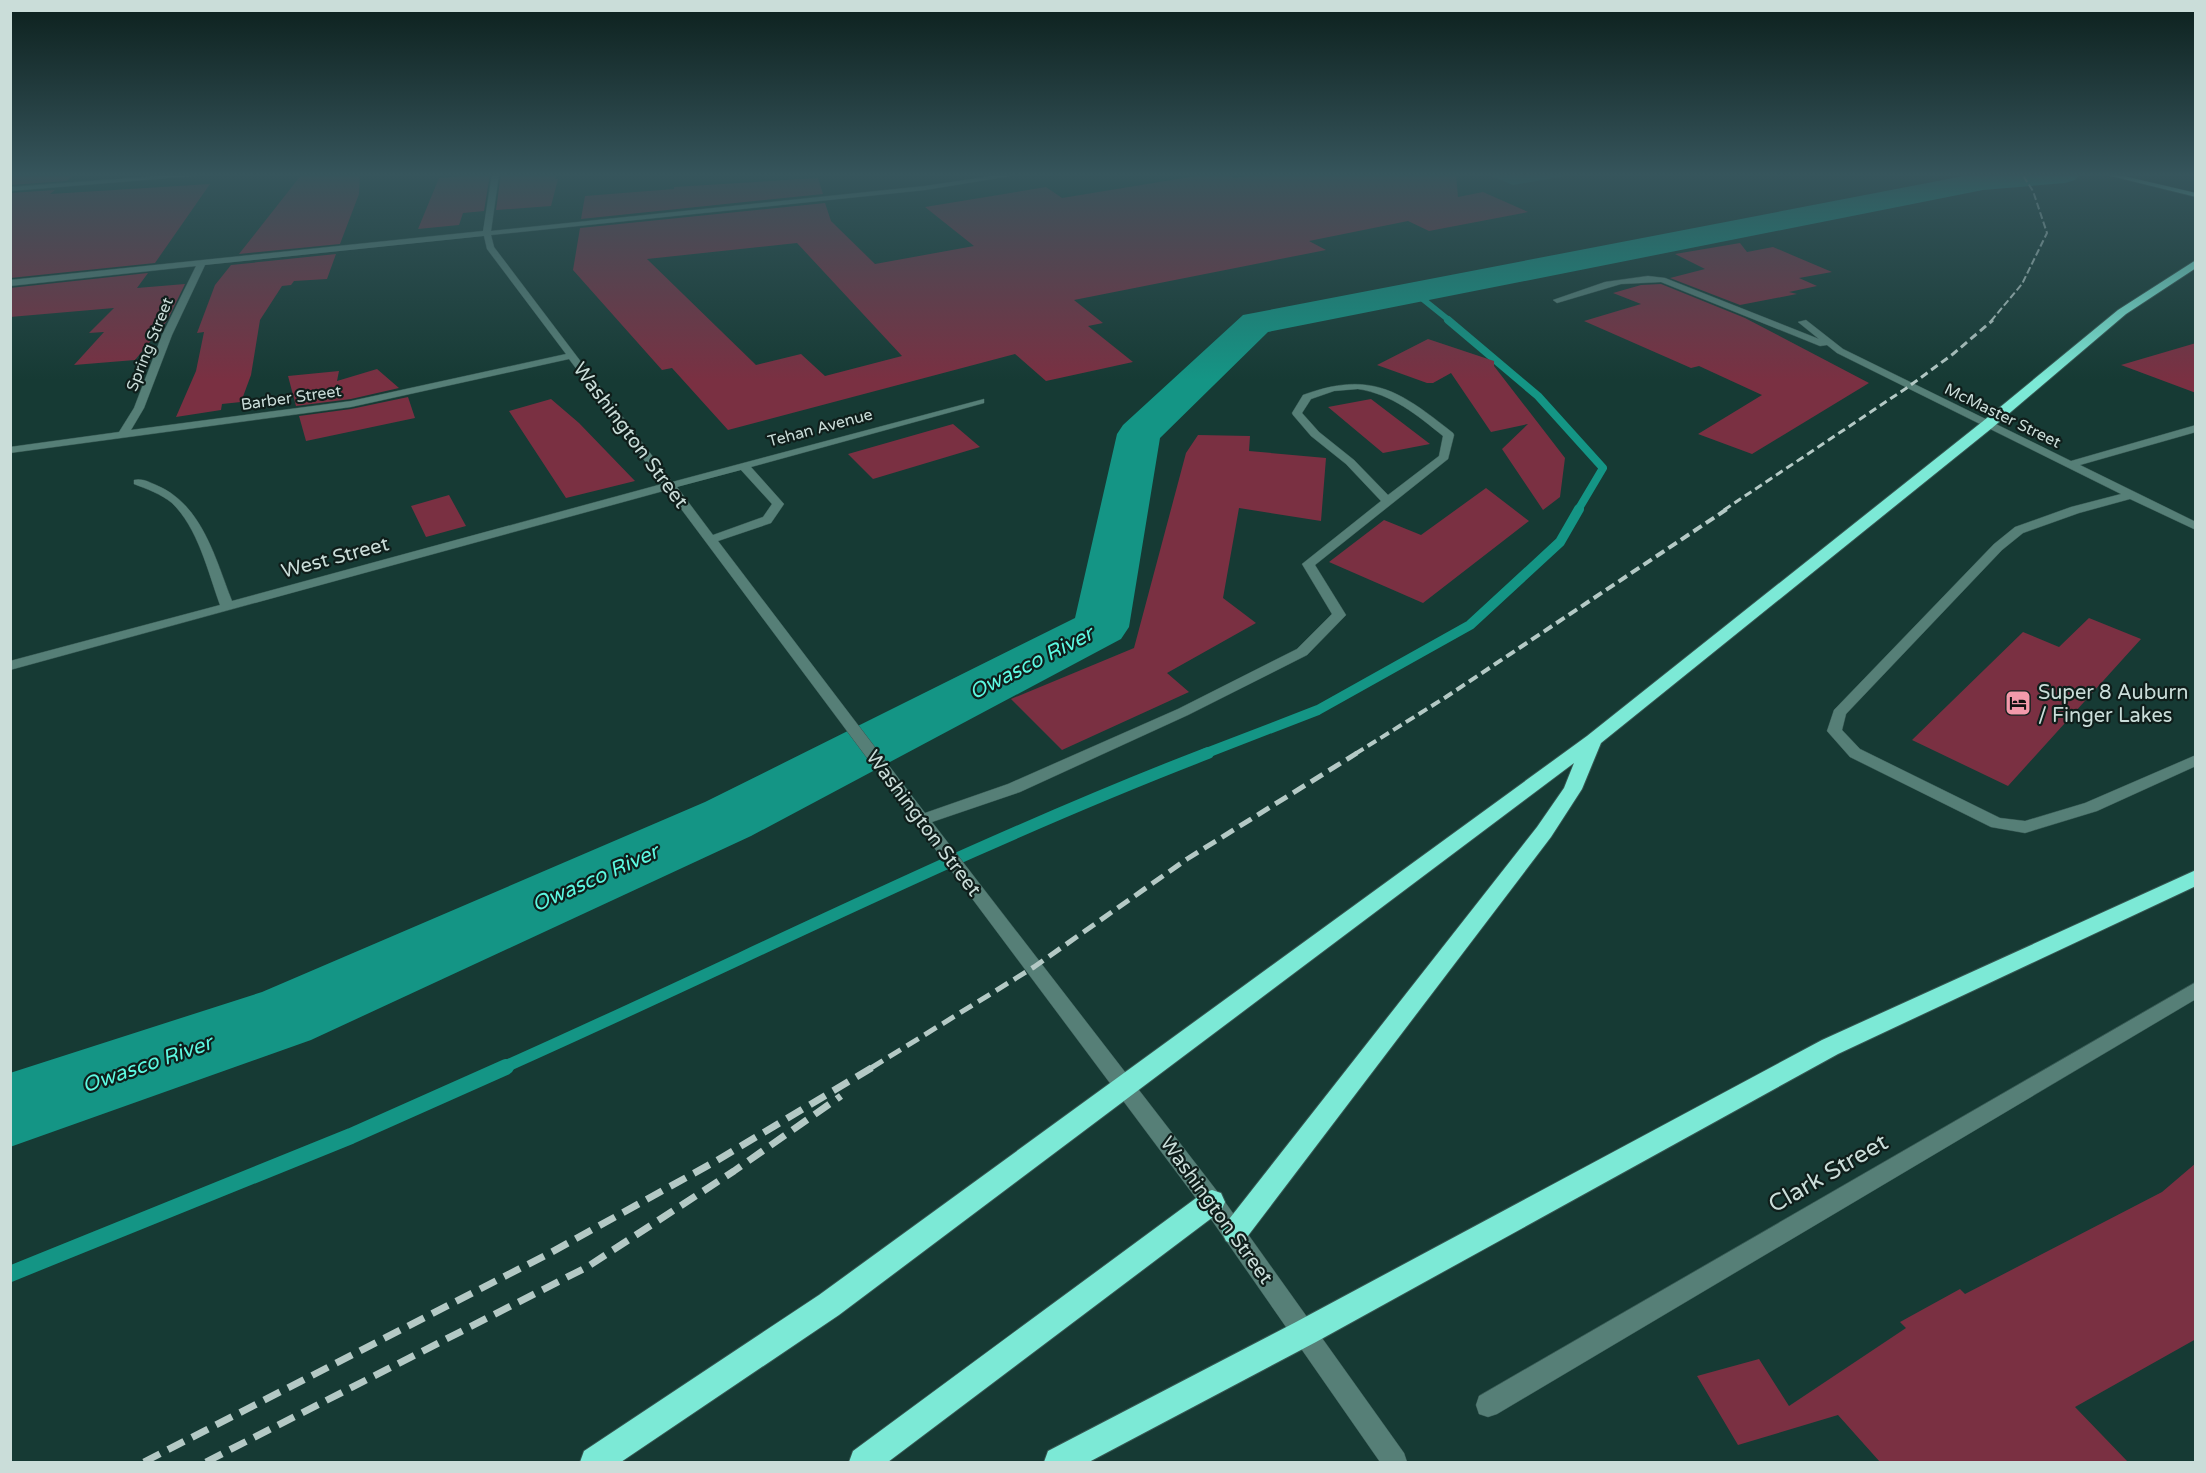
<svg xmlns="http://www.w3.org/2000/svg" width="2206" height="1473" font-family="'Varela Round',sans-serif">
<style>
.green{fill:#12655a}
.lines{fill:none;stroke-linecap:round;stroke-linejoin:round}
.stream-far4{stroke:#149585;stroke-width:6}
.stream-far3{stroke:#149585;stroke-width:8}
.stream-far2{stroke:#149585;stroke-width:10}
.stream-far1{stroke:#149585;stroke-width:12}
.stream{stroke:#149585;stroke-width:16}
.river{fill:#149585;fill-rule:evenodd}
.building{fill:#7a3042;fill-rule:evenodd}
.minor-casing{stroke:#365752;stroke-width:1}
.major-casing{stroke:#365752;stroke-width:1}
.highway-casing{stroke:#365752;stroke-width:2}
.minor{fill:#567f77;fill-rule:evenodd}
.major{fill:#72cbbb;fill-rule:evenodd}
.highway{fill:#7ce9d6;fill-rule:evenodd}
.rail-far4{stroke:#b4c9c5;stroke-width:2;stroke-dasharray:7 3;stroke-linecap:butt}
.rail-far3{stroke:#b4c9c5;stroke-width:3;stroke-dasharray:8 4.5;stroke-linecap:butt}
.rail-far2{stroke:#b4c9c5;stroke-width:4;stroke-dasharray:10 5;stroke-linecap:butt}
.rail-far1{stroke:#b4c9c5;stroke-width:5;stroke-dasharray:14 7;stroke-linecap:butt}
.rail{stroke:#b4c9c5;stroke-width:7;stroke-dasharray:18 9;stroke-linecap:butt}
.labels{text-anchor:middle;stroke-width:4.5;stroke-linejoin:round;paint-order:stroke}
.far-street-label{font-size:16px;fill:#caddd9;stroke:#0f1e1b}
.street-label{font-size:20px;fill:#caddd9;stroke:#0f1e1b}
.poi-label{font-size:20px;fill:#caddd9;stroke:#0f1e1b;text-anchor:start}
.water-label{font-size:21px;font-style:italic;fill:#5df9e2;stroke:#0f1e1b}
.near-street-label{font-size:24px;fill:#caddd9;stroke:#0f1e1b}
</style>
<rect width="100%" height="100%" fill="#163a34"/>
<path class="green" d="M1487 174H1578L1513 185Z"/>
<g class="lines">
<path class="stream-far4" d="M1414 292 1450 321"/>
<path class="stream-far3" d="M1448 320 1538 396 1603 468 1578 510"/>
<path class="stream-far2" d="M1204 754 1318 710 1470 625 1560 542 1579 509"/>
<path class="stream-far1" d="M502 1068C738 963 967 846 1208 753"/>
<path class="stream" d="M10 1274 351 1136 506 1067"/>
<path class="river" d="M1974 174H2080L2075 180 2065 183 1983 190 1268 332 1160 438 1129 627 1121 639 751 836 311 1040 10 1147V1073L262 992 705 802 1075 618 1117 434 1123 425 1243 315Z"/>
</g>
<path class="building" d="M10 174H75L66 181 10 185Z
M302 174H360L359 194 340 244 239 254Z
M490 174 484 211 463 213 459 225 418 229 439 178Z
M501 174H556L555 179H558L551 206 496 210Z
M1208 174H1227L1235 178 1260 174H1456L1458 197 1483 192 1528 212 1429 231 1408 221 1309 241 1326 250 1074 300 1103 323 1088 326 1133 362 1046 381 1015 354 728 430 672 368 662 370 573 270 580 228 825 203 831 221 875 264 974 246 925 207 1046 187 1062 198ZM797 243 902 356 825 376 801 354 756 365 647 259Z
M818 178 823 194 581 219 585 196 674 189V187Z
M210 184 155 263 10 278V193L55 190 50 194Z
M1740 243 1747 252 1773 247 1832 272 1799 278 1817 286 1789 292 1797 294 1740 305 1670 278 1705 269 1675 254Z
M336 254 327 279 294 281 291 285 282 286 260 320 251 375 241 402 222 404 221 410 176 417 196 371 204 332 197 333 215 285 231 265Z
M148 273 137 288 185 284 167 321 135 360 74 365 104 332 89 333 114 308 10 317V288Z
M1661 284 1745 318 1869 383 1752 454 1698 434 1762 395 1699 366 1691 368 1584 321 1641 304 1613 293 1641 285Z
M1428 339 1494 361V366L1565 458 1560 497 1543 510 1502 449 1528 424 1491 432 1451 373 1433 383H1427L1377 365Z
M2196 343V393L2121 365Z
M377 369 399 388 351 399 296 406 288 376 339 371 337 381Z
M408 397 415 418 306 441 299 416 351 409Z
M551 399 579 423 635 481 566 498 509 411Z
M1371 399 1430 444 1383 453 1328 407Z
M953 424 980 447 873 479 848 454Z
M1198 435 1250 436 1249 451 1326 458 1321 521 1239 508 1223 598 1256 623 1167 673 1189 692 1062 750 1011 699 1134 648 1186 453Z
M1486 488 1529 521 1423 603 1329 562 1384 520 1421 535Z
M449 495 466 526 426 537 411 506Z
M2089 618 2141 639 2008 786 1912 740 2023 632 2059 647Z
M2196 1163V1339L2075 1407 2128 1462H1880L1838 1415 1738 1445 1697 1376 1759 1359 1789 1406 1906 1328 1900 1322 1960 1289 1965 1294 2162 1192Z"/>
<g class="lines">
<g class="minor-casing">
<path id="minor" d="M187 174H217L10 191V187Z
M492 174H499L491 231 925 186 1005 174H1022L925 190 491 235 494 247 672 482 984 399V403L751 467 784 504 771 523 718 541 925 813 1008 784 1178 709 1297 649 1332 614 1302 564 1381 501 1346 464 1311 436 1293 415 1292 413 1303 395C1371 370 1400 391 1453 433L1454 435 1448 459 1315 565 1346 615 1307 655 1188 715 1020 792 932 822 1220 1195 1404 1453 1407 1462H1380L1204 1209 667 490 10 670V661L220 605C208 572 198 528 172 503 161 494 147 489 134 484V480C142 478 149 482 156 485 202 504 215 558 232 601L662 484 569 359 351 407 10 453V447L119 432 134 408 162 335 196 266 10 286V280L483 231ZM484 236 487 249 566 354 351 401 131 430 144 408 172 335 205 265ZM1358 389C1392 394 1417 415 1443 436L1439 456 1388 495 1354 460 1319 432 1302 413 1311 399 1334 391ZM741 470 772 504 763 517 713 535 677 487Z
M1648 276 1665 278 1819 339 1798 322 1806 320 1843 349 2071 461 2196 425V432L2080 465 2196 522V530L2130 499 2079 513 2023 533 2002 550 1846 714 1842 730 1860 749 2000 818 2025 821 2085 803 2196 755V766L2097 811 2025 833 1991 827 1850 757 1827 731 1834 710 1994 544 2015 527 2071 507 2121 494 1837 353 1827 345 1820 346 1661 282 1621 284 1557 303 1553 300 1605 282Z
M2196 982V999L1497 1414 1488 1417 1479 1414 1476 1405 1479 1396Z"/>
</g>
<g class="major-casing">
<path id="major" d="M2103 174H2115L2196 193V197Z"/>
</g>
<g class="highway-casing">
<path id="highway" d="M2196 260V268L2126 314 1992 428 1601 743 1582 789 1551 837 1244 1241 1235 1245 1226 1241 1222 1232 1226 1223 1537 827 1564 788 1574 763 839 1315 621 1462H580L584 1451 819 1295 1587 736 1982 422 2118 310Z
M2196 870V886L1838 1054 1316 1342 1089 1462H1044L1048 1451 1296 1322 1822 1040Z
M1212 1190 1221 1193 1225 1202 1221 1211 888 1462H849L853 1451 1203 1193Z"/>
</g>
<use href="#minor" class="minor"/>
<use href="#major" class="major"/>
<use href="#highway" class="highway"/>
<path class="rail-far4" d="M1991 321 2022 284 2047 233 2033 191 2022 174"/>
<path class="rail-far3" d="M1724 510 1908 387 1953 354 1993 320"/>
<path class="rail-far2" d="M1355 754 1446 697 1727 509"/>
<path class="rail-far1" d="M871 1068 1034 967 1187 859 1357 753"/>
<path class="rail" d="M144 1462 550 1253 716 1161 873 1067
M206 1462 587 1267 734 1171 841 1096"/>
</g>
<linearGradient id="sky" x2="0" y2="1"><stop stop-color="#0c201d"/><stop offset="0.46" stop-color="#36555c"/><stop offset="1" stop-color="#36555c" stop-opacity="0"/></linearGradient>
<rect width="2206" height="380" fill="url(#sky)"/>
<defs>
<g id="hotel-square" transform="scale(1.35)"><rect x="-9" y="-9" width="18" height="18" rx="4" fill="#f39aab" stroke="#0f1e1b"/><path d="M-6-4.5h1.5V1H6V5H4.5V3h-9V5H-6ZM-4 0a1.8 1.8 0 1 1 3.6 0ZM.5 0V-2.5h3Q6-2.5 6 0Z" fill="#111"/></g>
</defs>
<g fill-rule="evenodd">
<use href="#hotel-square" x="2018" y="703"/>
</g>
<g class="labels">
<g class="far-street-label">
<text transform="translate(149 344) rotate(-68)" y="6">Spring Street</text>
<text transform="translate(291 397) rotate(-8)" y="6">Barber Street</text>
<text transform="translate(2003 415) rotate(26)" y="6">McMaster Street</text>
<text transform="translate(820 427) rotate(-15)" y="6">Tehan Avenue</text>
</g>
<g class="street-label">
<text transform="translate(631 435) rotate(53)" y="7">Washington Street</text>
<text transform="translate(335 557) rotate(-15)" y="7">West Street</text>
<text transform="translate(924 823) rotate(53)" y="7">Washington Street</text>
<text transform="translate(1217 1210) rotate(54)" y="7">Washington Street</text>
</g>
<g class="poi-label">
<text x="2038" y="699">Super 8 Auburn<tspan x="2038" dy="23">/ Finger Lakes</tspan></text>
</g>
<g class="water-label">
<text transform="translate(1031 663) rotate(-27)" y="7">Owasco River</text>
<text transform="translate(595 878) rotate(-24)" y="7">Owasco River</text>
<text transform="translate(147 1064) rotate(-19)" y="7">Owasco River</text>
</g>
<g class="near-street-label">
<text transform="translate(1828 1173) rotate(-30)" y="8">Clark Street</text>
</g>
</g>
<rect width="2206" height="1473" fill="none" stroke="#caddd9" stroke-width="24"/>
</svg>
